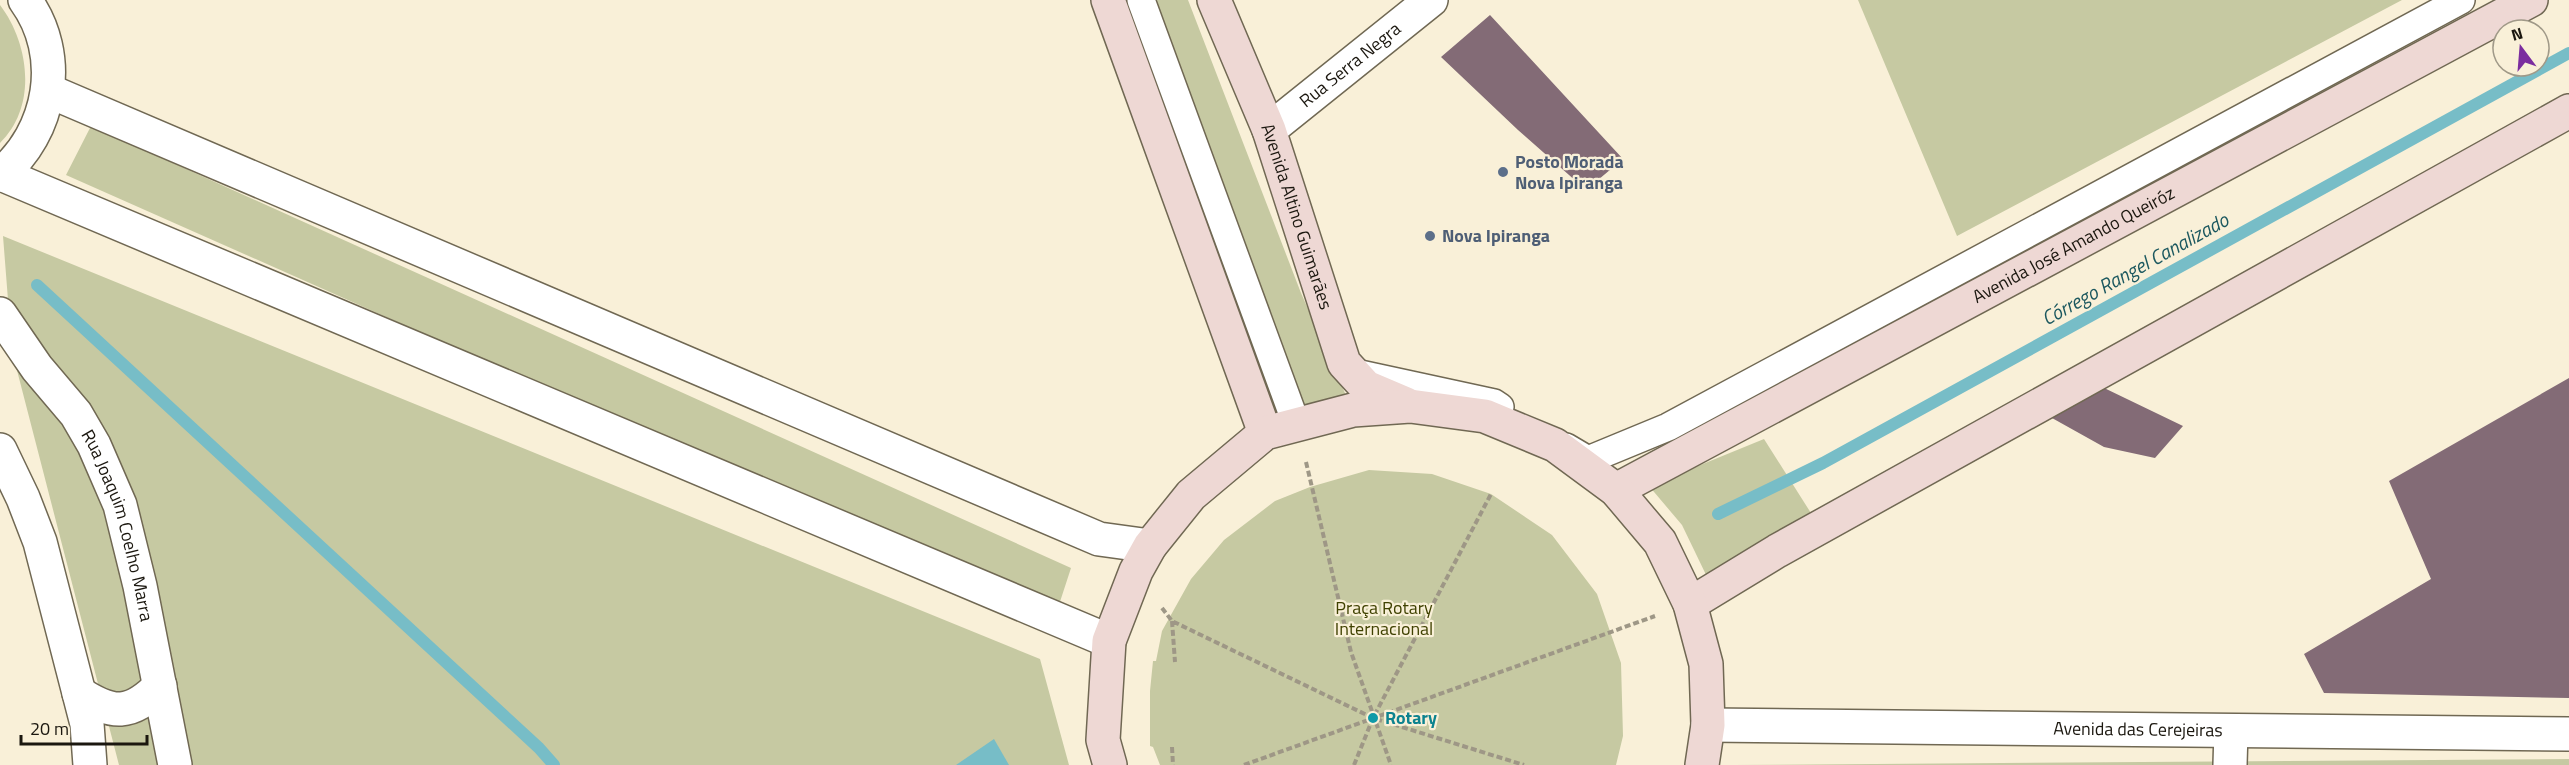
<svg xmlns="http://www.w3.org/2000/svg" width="2569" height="765" font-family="'Titillium Web',sans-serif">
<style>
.green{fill:#c6c9a2}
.water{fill:#77bdc7}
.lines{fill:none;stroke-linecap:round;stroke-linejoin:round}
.stream{stroke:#77bdc7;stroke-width:12}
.building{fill:#836b76}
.pedestrian-casing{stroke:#706853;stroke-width:30}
.minor-casing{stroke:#706853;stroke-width:36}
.tertiary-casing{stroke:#706853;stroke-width:36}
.secondary-casing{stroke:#706853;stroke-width:36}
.path{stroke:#9e9786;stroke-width:4;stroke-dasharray:6 3;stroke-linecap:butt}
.pedestrian{stroke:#fff;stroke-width:27}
.minor{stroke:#fff;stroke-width:33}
.tertiary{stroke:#fff;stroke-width:33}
.secondary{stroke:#eed8d4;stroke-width:33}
.service-dot{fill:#5c6f8a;stroke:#f9f0d8;stroke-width:2}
.culture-dot{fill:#0f9aa8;stroke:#f9f0d8;stroke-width:2}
.labels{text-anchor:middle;stroke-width:4.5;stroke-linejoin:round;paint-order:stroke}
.street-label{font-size:18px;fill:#1b170f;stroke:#f9f0d8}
.service-label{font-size:18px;font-weight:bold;fill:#4e5e75;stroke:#f9f0d8;text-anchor:start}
.park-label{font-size:18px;fill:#3f4100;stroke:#f9f0d8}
.culture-label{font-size:18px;font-weight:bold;fill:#0d838f;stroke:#f9f0d8;text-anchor:start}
.water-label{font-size:20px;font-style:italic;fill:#1c585f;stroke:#f9f0d8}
</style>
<rect width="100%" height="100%" fill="#f9f0d8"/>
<path class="green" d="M1123 0H1188L1301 293 1348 400 1290 426Z
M1858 0H2402L1957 236Z
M0 5C29 43 38 106 0 143Z
M91 126 1071 568 1056 614 66 175Z
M3 236 1040 659 1069 765H119L12 351Z
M1764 439 1816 521 1709 581 1682 525 1649 486Z
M1369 470 1432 474 1491 494 1552 535 1597 594 1621 663 1623 736 1616 765H1160L1153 747 1150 746V691L1153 661H1156L1162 631 1191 579 1224 540 1275 501 1310 487Z
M2569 759V765H1732H1733Z"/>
<path class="water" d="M994 739 1009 765H956Z"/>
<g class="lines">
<path class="stream" d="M37 285 539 748 554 765
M1718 514 1823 463 2569 53"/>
</g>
<path class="building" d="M1490 15 1623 159 1586 190 1518 130 1441 57Z
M2569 378V698L2324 693 2304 654 2431 579 2389 481Z
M2100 386 2183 426 2155 458 2104 447 2052 418Z"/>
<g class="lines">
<g class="pedestrian-casing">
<path id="pedestrian" d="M1141 0 1297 426
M1360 374 1494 403 1500 407
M1566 447 1588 460 1668 427 2461 0"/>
</g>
<g class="minor-casing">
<g id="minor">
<path id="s1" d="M1269 130 1431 0"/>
<path id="s2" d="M0 314 37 368 76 414 94 445 120 505 140 586 175 765"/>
<path d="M0 450 23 498 40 542 87 724 90 765"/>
<path d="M79 693C113 715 130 716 160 686"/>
<path d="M2230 765 2231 731"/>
</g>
</g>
<g class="tertiary-casing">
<g id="tertiary">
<path d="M49 91 1099 539 1150 546"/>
<path d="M1 174 1109 641"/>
<path d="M0 175C52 132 65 55 25 0"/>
<path id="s3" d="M1708 725 2569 734"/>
</g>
</g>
<g class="secondary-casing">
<g id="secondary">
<path d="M1108 0 1265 433"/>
<path id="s4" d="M1214 0 1269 130 1344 363 1366 387 1406 404"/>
<path id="s5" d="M1616 490 2531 0"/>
<path d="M1690 604 1777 551 2569 111"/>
<path d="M1110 765 1103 740 1109 641 1136 571 1150 546 1191 495 1265 433 1353 410 1410 406 1485 416 1555 445 1616 490 1660 542 1690 604 1706 664 1708 725 1702 765"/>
</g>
</g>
<path class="path" d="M1306 462 1351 652 1391 765
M1162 608 1172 621 1373 718 1524 765
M1172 621 1175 662
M1172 747 1173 765
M1244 765 1655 616
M1354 765 1373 718 1491 494"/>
<use href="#pedestrian" class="pedestrian"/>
<use href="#minor" class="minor"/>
<use href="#tertiary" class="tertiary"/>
<use href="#secondary" class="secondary"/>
</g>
<g class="service-dot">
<circle cx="1503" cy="172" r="6"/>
<circle cx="1430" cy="236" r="6"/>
</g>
<circle class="culture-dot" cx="1373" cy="718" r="6"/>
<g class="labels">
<g class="street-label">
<text dy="6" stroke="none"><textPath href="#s1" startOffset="104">Rua Serra Negra</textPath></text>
<text dy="6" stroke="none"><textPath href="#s4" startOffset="232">Avenida Altino Guimarães</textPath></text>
<text dy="6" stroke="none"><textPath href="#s5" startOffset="519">Avenida José Amando Queiróz</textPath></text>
<text dy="6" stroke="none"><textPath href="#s2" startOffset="246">Rua Joaquim Coelho Marra</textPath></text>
<text dy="6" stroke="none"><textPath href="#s3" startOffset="430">Avenida das Cerejeiras</textPath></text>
</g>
<g class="service-label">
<text x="1515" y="168">Posto Morada<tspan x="1515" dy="21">Nova Ipiranga</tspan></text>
<text x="1442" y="242">Nova Ipiranga</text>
</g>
<g class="park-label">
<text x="1384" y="614">Praça Rotary<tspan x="1384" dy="21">Internacional</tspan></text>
</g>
<g class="culture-label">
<text x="1385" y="724">Rotary</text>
</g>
<g class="water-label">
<text transform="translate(2135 269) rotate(-29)" y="7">Córrego Rangel Canalizado</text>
</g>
</g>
<g transform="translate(2521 48) rotate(344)"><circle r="28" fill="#f9f0d8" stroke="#a09988" stroke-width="1.5"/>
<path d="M0-4.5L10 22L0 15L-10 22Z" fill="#7b2d9f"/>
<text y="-9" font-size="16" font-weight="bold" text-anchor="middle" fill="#1b170f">N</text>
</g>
<path d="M21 735v9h126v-9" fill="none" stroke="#1b170f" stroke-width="3"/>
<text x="30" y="735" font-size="18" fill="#1b170f" stroke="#f9f0d8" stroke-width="4.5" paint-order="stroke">20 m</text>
</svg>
